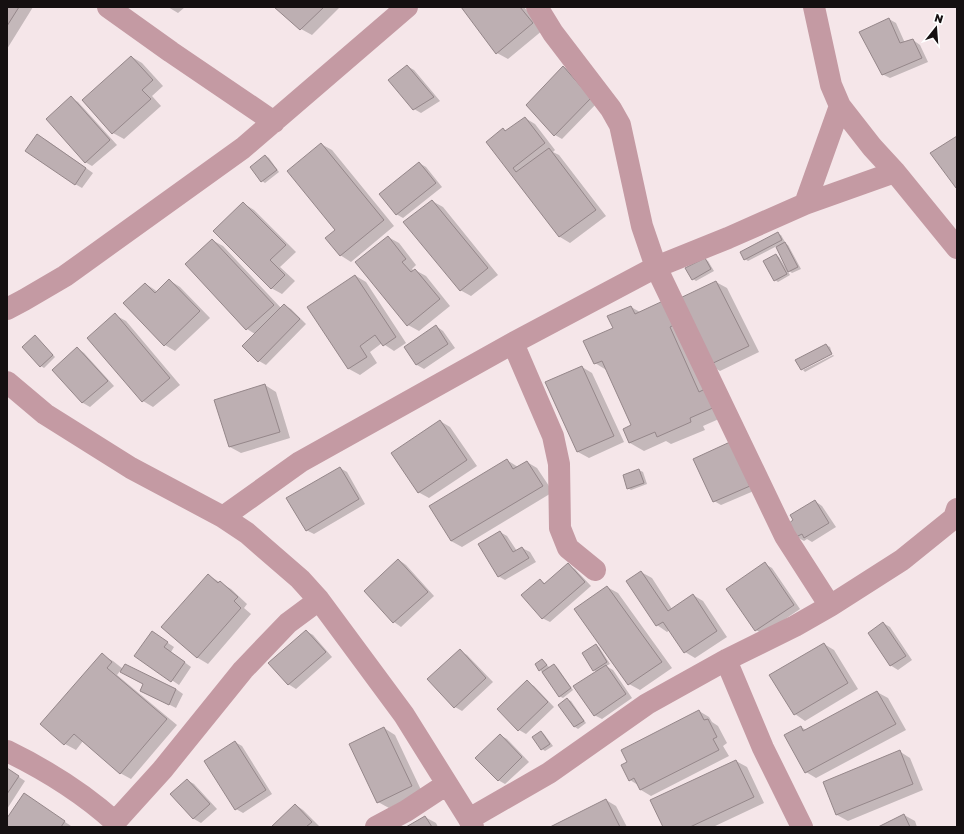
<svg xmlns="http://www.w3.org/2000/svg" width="964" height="834" font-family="'Golos Text',sans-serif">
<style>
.shadow{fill:#0003}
.building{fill:#bdafb2;stroke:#95878a}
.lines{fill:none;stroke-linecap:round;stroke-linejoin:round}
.street{stroke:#c49aa3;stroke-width:22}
</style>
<rect width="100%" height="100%" fill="#f5e6e9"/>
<path class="shadow" d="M7 7H33L7 49Z
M168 7H185L178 13Z
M275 7H340L312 35 301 29Z
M462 7H524L543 30 508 59 497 53Z
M889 19 896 23 905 43 913 40 920 45 928 62 890 78 882 74Z
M132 57 142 63 163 86 152 96 161 106 124 139 113 133Z
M407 66 414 70 440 101 421 113 414 109Z
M564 67 571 71 597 103 562 139 555 135Z
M71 98 78 102 117 145 92 166 85 162Z
M525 118 535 124 555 150 553 152 559 155 606 216 570 243 560 237 487 142 503 129 507 131Z
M45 139 93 173 82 188 75 184Z
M321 144 332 150 394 226 351 262 340 255Z
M266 156 269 158 279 172 265 183 262 181Z
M419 163 426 167 442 187 403 218 396 214Z
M432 201 443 207 498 275 471 296 460 290Z
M243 203 254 210 296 252 280 267 295 281 282 294 271 288Z
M778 234 781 235 785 242 784 243 788 245 801 269 792 273 789 271 777 246 748 261 745 259Z
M388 237 399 243 416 265 412 269 414 271 415 270 426 276 450 306 419 331 408 325 356 263Z
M212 240 223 246 281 308 284 305 291 309 306 324 266 365 259 361 243 346 255 334 247 329Z
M776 255 779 257 790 275 778 282 775 280Z
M705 259 708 261 714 271 696 281 693 279Z
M356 276 366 282 406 343 394 351 382 343 370 352 377 363 360 375 349 369 308 307Z
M169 280 180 287 210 318 175 351 165 345 146 284 158 292Z
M716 282 727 288 759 352 720 371 710 365Z
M663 302 728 415 703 426 705 430 671 444 666 441 644 451 630 443 624 429 632 426 608 371 595 363 614 328 631 307 640 312Z
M115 315 126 321 180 385 153 407 143 401Z
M436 326 443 331 455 348 424 369 417 365 405 347Z
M35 336 55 357 44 368 41 366Z
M826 345 830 347 832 353 802 369V370L797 360Z
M77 348 84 353 114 386 90 407 83 403 53 370Z
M833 355 834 356 805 372 803 370Z
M582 367 592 373 624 442 589 458 578 452 546 383Z
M265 385 276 392 290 438 241 453 230 447 216 400Z
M440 421 450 427 477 466 429 498 418 492Z
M695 459 756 490 721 505 714 501Z
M507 460 518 467 527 462 537 468 553 492 462 547 451 541Z
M340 468 347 472 365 504 314 534 306 530Z
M639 470 643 472 647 484 631 490 628 488Z
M815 501 822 506 836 527 812 542 807 539 804 541 797 537Z
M500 532 507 536 517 551 522 548 530 552 536 562 505 580 498 576Z
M399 560 406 565 434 596 401 627 394 622 365 591Z
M765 564 772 568 800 609 763 634 756 630Z
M568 565 575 569 591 586 550 622 542 618 540 580 546 584Z
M641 572 652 578 672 609 693 595 703 601 727 637 695 658 685 652 670 630 667 632 657 625Z
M208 575 231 589 247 604 244 608 251 614 208 664 198 658 162 627Z
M607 587 618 593 672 668 640 690 629 684Z
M883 623 890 627 912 660 898 670 890 665Z
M306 631 313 635 332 657 296 689 288 684Z
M159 637 174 647 171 652 191 667 179 685 136 656Z
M824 644 834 650 858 689 805 721 795 714Z
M596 646 599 647 610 664 606 666 613 670 632 698 602 719 594 715 597 672 594 670Z
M460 651 467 655 493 682 462 711 455 707Z
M102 655 113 661 123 669 176 689 183 694 176 708 148 694 144 684 120 671 117 675 177 725 131 779 120 773 83 741 76 750 65 744 42 724Z
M542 660 550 668 554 665 557 667 573 690 563 698 559 696 536 664Z
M527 682 534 686 554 707 526 734 519 730Z
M877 692 888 698 906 730 816 778 806 772 801 727 806 730Z
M567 699 571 701 586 723 578 729 575 727Z
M699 711 709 717 712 722 718 726 727 743 723 746 729 756 651 796 641 790 638 785 630 780 628 762Z
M384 728 395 735 422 792 389 808 378 802Z
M541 732 544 734 553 746 545 751 542 749Z
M500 735 507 739 529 762 505 784 498 780Z
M235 742 242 746 272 794 243 813 236 809Z
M899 751 910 758 923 790 848 821 837 815 824 782Z
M736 761 747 767 764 803 713 827H664Z
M7 769 25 781 7 809Z
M187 780 194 784 217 809 201 823 194 819 171 794Z
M31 799 71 826 70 827H7V819Z
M606 800 616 806 627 827H552Z
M296 805 303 810 319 826 272 827Z
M904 815 915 821 917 827H880Z
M425 817 436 823 438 827H408Z"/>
<path class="building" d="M7 7H19L7 26Z
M274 7H324L300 30Z
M461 7H520L533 23 496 54Z
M889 18 900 43 913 39 922 58 882 75 859 32Z
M131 56 153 80 142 90 151 99 112 134 82 100Z
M407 65 434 97 413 110 388 80Z
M563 66 591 98 554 136 526 105Z
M71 96 110 140 85 163 46 119Z
M525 117 545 143 513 168 516 172 549 148 596 210 559 237 486 142 503 128 505 131Z
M37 134 86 168 75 185 25 151Z
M957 136V188H956L930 153Z
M321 143 384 220 340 256 325 238 335 230 287 171Z
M265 155 277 170 261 182 250 167Z
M419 162 436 183 396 215 379 194Z
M432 200 488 268 460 291 403 222Z
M243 202 286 245 270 260 285 275 271 289 213 231Z
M778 232 782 240 744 260 740 252Z
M388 236 406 259 402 262 411 272 415 269 440 299 407 326 355 262Z
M212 239 274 305 246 330 185 264Z
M785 242 798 267 788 272 776 247Z
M776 254 787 274 774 281 763 261Z
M705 258 711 269 692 280 685 268Z
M355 275 396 337 383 346 375 335 360 346 367 357 348 369 307 307Z
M169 279 200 311 164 346 123 303 145 283 155 293Z
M716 281 749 346 709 365 676 300Z
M663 301 674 325 670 327 699 392 707 388 715 407 690 418 691 422 657 437 655 432 629 443 623 429 631 425 602 361 594 364 583 341 613 328 607 316 631 306 635 314Z
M284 304 300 319 258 362 242 346Z
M115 313 170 378 142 402 87 338Z
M436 325 448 344 416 365 404 347Z
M35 335 53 355 40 367 22 347Z
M826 344 832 354 801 370 795 360Z
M77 347 108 381 82 403 52 370Z
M582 366 614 436 577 452 545 382Z
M265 384 280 432 229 447 214 400Z
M440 420 467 460 418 493 391 453Z
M730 442 750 486 713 502 693 459Z
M507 459 513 469 527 461 543 486 451 541 429 506Z
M340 467 359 499 306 531 286 498Z
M639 469 644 483 627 489 623 475Z
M815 500 829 523 804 538 802 534 796 537 788 524 793 520 790 515Z
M500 531 513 552 522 547 529 558 498 577 478 544Z
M398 559 428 592 393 623 364 591Z
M765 562 794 605 755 631 726 589Z
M568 563 585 582 542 619 521 595 540 579 544 584Z
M641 571 668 611 693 594 717 631 684 653 663 622 656 626 626 581Z
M208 574 218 583 220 581 238 597 234 601 241 608 197 658 161 627Z
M607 586 662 662 628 685 574 609Z
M883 622 906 656 890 666 868 633Z
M306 630 326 652 288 685 268 663Z
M152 631 168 642 164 647 185 662 171 682 134 656Z
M824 643 848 683 794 715 769 675Z
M596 644 607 662 593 671 582 653Z
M460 649 486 678 454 708 427 679Z
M102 653 112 662 107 668 167 719 120 774 74 734 64 745 40 724Z
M542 659 547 665 539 671 535 664Z
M125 664 176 689 169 705 140 691 143 684 120 672Z
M554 664 571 688 559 697 542 672Z
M606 665 626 694 594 716 573 686Z
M527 680 548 702 518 731 497 709Z
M877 691 896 724 805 773 784 735 801 726 803 731Z
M567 698 584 721 574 727 558 705Z
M699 710 704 720 708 719 717 737 713 739 719 750 640 790 634 778 629 781 621 765 627 762 621 750Z
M384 727 412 786 377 803 349 744Z
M541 731 550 744 541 750 532 737Z
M500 734 522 757 498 781 475 758Z
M235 741 266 790 235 810 204 761Z
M900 750 913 784 836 815 823 782Z
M736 760 754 797 690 827H663L650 800Z
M7 768 19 776 7 794Z
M187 779 210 804 193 819 170 794Z
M24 793 65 821 61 827H7V818Z
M606 799 620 827H550Z
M295 804 312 822 306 827H271Z
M904 814 910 827H878Z
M425 816 432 827H406Z"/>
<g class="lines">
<path class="street" d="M108 7 171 52 274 122
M537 7 553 33 611 109 620 125 642 226 656 267 785 536 830 606
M814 7 831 85 840 106 872 147 895 172 957 248
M805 204 840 106
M7 309 24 300 65 276 243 148 407 7
M513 343 553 436 559 464 560 528 568 548 595 570
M7 382 45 414 131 468 223 517 247 533 300 579 319 600 404 715 469 819 473 827
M223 517 300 462 513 343 656 267 728 238 805 204 895 172
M726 660 763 748 802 827
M7 751C46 770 83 793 115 822
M469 819 549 773 647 704 726 660 795 626 830 606 902 560 954 518 957 509
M113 827 115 822 163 769 243 670 288 623 319 600
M376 827 406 811 447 784"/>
</g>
<rect width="964" height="834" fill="none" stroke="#151011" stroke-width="16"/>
<g transform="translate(936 28) rotate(17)" stroke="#ffffff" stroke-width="3" paint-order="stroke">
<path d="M0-3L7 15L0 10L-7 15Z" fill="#151011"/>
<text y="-6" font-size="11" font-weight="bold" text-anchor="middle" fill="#151011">N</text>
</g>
</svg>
